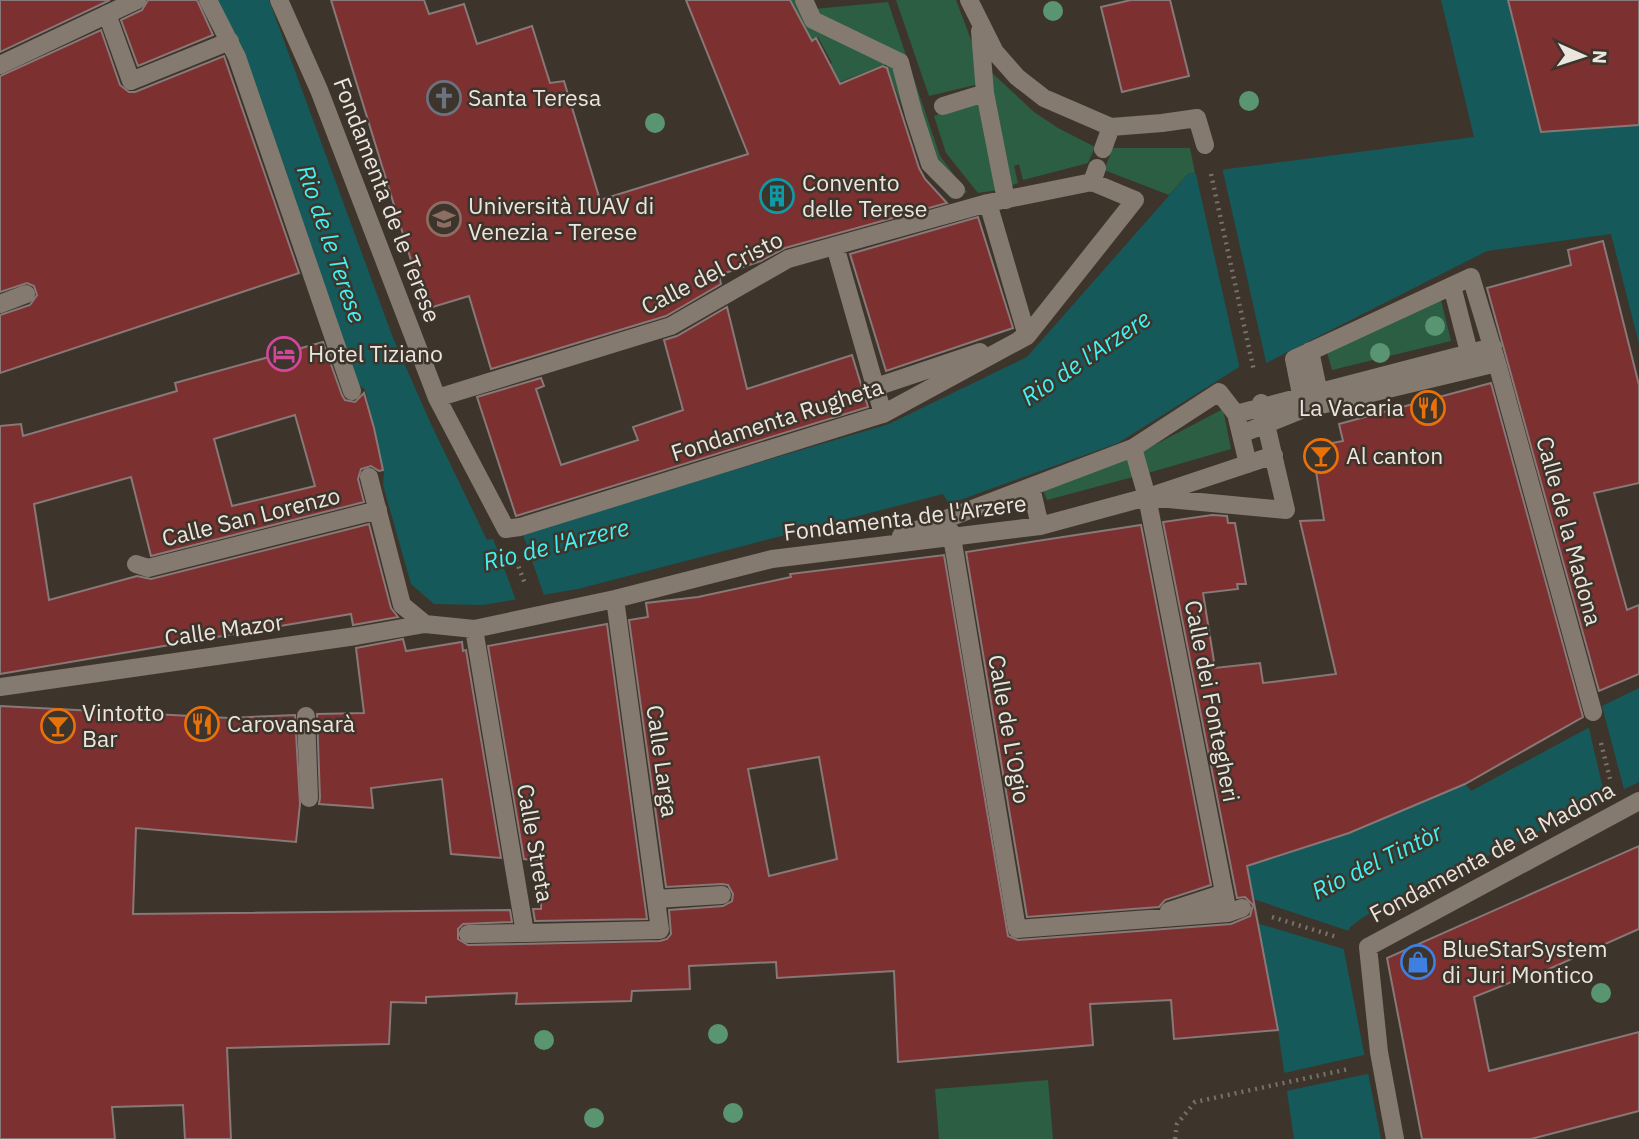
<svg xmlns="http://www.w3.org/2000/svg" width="1639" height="1139" font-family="'IBM Plex Sans',sans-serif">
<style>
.green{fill:#2b5e43}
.water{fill:#16595a}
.pier{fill:#3d352b}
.building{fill:#7d3030;stroke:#887877;stroke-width:2;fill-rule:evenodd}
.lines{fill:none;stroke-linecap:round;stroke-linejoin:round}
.path{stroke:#787168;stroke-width:4.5;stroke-dasharray:2 5;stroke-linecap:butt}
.pedestrian{stroke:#847a6f;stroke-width:18}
.tree{fill:#599570}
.labels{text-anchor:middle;stroke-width:5;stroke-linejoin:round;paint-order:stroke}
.poi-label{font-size:23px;fill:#ebe5df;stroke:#3d352b;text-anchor:start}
.street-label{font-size:23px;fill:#ebe5df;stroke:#3d352b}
.water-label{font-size:24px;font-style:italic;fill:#40f2f3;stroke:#3d352b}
</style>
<rect width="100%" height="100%" fill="#3d352b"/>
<path class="green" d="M791 0H810L814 9 888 2 940 156 967 192 952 199 928 175 886 64 835 84 826 67 832 63 818 37 811 40Z
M896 0H956L976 53 979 84 929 96Z
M991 72 1034 112 1058 128 1095 147 1088 163 1023 180 1019 164 1014 166 1018 183 1010 186 992 100Z
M981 98 998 190 978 193 946 153 934 116Z
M1113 148H1190L1195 173 1188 174 1169 195 1104 170Z
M1441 300 1451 341 1332 370 1327 352Z
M1223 409 1231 449 1148 473 1143 451Z
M1127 457 1133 477 1047 500 1043 490Z
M1048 1080 1053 1139H939L935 1089Z"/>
<path class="water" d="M217 0H269L393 338 430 422 487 540 524 532 889 424 1027 357 1188 174 1474 137 1441 0H1508L1541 132 1639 125V344L1611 234 1487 251 1266 363 1263 352 1118 443 949 504 943 494 578 589 483 605 434 604 411 584 383 485 384 473 365 389 357 384Z
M1639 688V782L1365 916 1350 927 1343 946 1381 1139H1294L1278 1030 1258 923 1245 896 1237 870 1339 836 1443 793 1446 790 1463 781 1471 791 1601 721 1602 706Z"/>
<path class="pier" d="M1222 167 1267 366 1263 364 1261 357 1240 370 1195 170Z
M521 529 545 598 517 603 492 536Z
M1602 706 1625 793 1606 802 1588 724 1598 718 1599 708Z
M1241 895 1352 932 1347 950 1253 922Z
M1368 1054 1372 1073 1286 1091 1284 1073Z"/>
<path class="building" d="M0 0H110L0 52Z
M148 0H197L213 35 138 66 121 20 142 10Z
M331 0H424L429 14 464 4 477 44 532 26 550 83 564 81 600 200 748 154 686 0H790L812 41 816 38 840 84 883 66 887 68 919 168 925 179 947 203 785 248 761 261 719 275 721 284 666 316 491 369 469 296 426 309Z
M1131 0H1170L1189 76 1122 92 1101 7Z
M1508 0H1639V125L1541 132Z
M101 30 120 85 129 92H135L224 56 299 273 0 373V315L30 305 37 295 34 286 27 283 0 292V76Z
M978 217 1013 328 886 371 850 254Z
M1603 241 1639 385V483L1594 493 1627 610 1639 605V674L1599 691 1487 288 1571 265 1568 250Z
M727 307 747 389 852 355 868 407 516 516 477 397 541 378 544 386 536 389 561 465 638 440 633 427 683 410 664 340 677 336Z
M323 342 342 395 345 400 355 402 364 393 374 428 383 470 379 471 371 466 361 469 358 479 364 502 151 556 131 477 34 504 49 600 137 576 151 579 369 524 391 608 398 617 353 625 351 614 0 674V426L21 424 23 436 177 391 175 383ZM295 415 315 486 232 506 214 439Z
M1491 383 1583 717 1465 784 1349 833 1247 866 1278 1030 1174 1039 1171 1000 1090 1004 1093 1045 898 1062 894 971 777 978 776 962 689 966 690 989 632 991 631 1001 516 1004 517 993 426 997V1003L391 1002 389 1044 227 1048 231 1139H185L183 1105 112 1107 115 1139H0V706L229 718 295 715 300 804 296 842 136 828 133 914 510 910 512 922 463 924 458 929V939L468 945 660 941 667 939 671 934 669 910 723 906 732 901 733 894 728 885 722 884 666 887 629 620 648 617 646 603 698 597 791 577 790 574 944 555 1008 936 1018 940 1231 924 1250 916 1253 905 1245 897 1237 898 1163 522 1212 515 1227 516 1228 523H1235L1246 584H1237L1238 589 1203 593 1215 668 1260 663 1263 683 1336 674 1300 521 1324 520 1312 447 1343 441 1339 424ZM819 757 837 859 769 876 748 769Z
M1141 525 1211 885 1165 900 1159 907 1027 917 966 552Z
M607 624 647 919 535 921 533 909H541L542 861 524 859 488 646Z
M403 639 406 651 462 642 463 651 466 650 501 858 451 854 442 779 371 788 373 808 319 804 320 798 317 714 364 713 356 648Z
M1639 846V929L1540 973 1539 971 1474 997 1489 1071 1639 1032V1111L1531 1139H1422L1387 958Z"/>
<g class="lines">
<path class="path" d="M1211 174 1254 371
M516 560 525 584
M1601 743 1610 779
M1272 917 1337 937
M1175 1139 1177 1124 1195 1102 1349 1069"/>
<path class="pedestrian" d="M208 0 237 57 352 391
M279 0 319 90 437 398 506 529 520 527 883 414 1027 336 1135 200 1092 182 1097 168
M804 0 813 20 900 62 914 115 930 164 956 190
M969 0 995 52 1017 77 1044 98 1111 127 1162 123 1197 118 1205 145
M107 14 131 81 230 41
M980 31 985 93 1006 200
M0 65 137 0
M943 106 985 93
M1103 149 1111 127
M988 203 1027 336 1020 339
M835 246 883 414
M1452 286 1472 364
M0 304 26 294
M1310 351 1321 403
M876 387 980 352
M437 398 671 326 788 259 988 203 1092 182
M1304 409 1294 359 1471 277 1497 363 1593 712
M1236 414 1493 347
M1241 434 1304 409 1497 363
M1133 448 1147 497 1228 913
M1031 487 1040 526
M1157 494 1274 455
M946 520 952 537 1017 929 1228 913 1242 908
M901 536 1133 448 1219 392 1236 414 1248 464
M136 564 148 568 378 510
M425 624 474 629 615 599 772 559 1040 526 1147 497 1286 510 1261 403
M474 629 525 933 660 930 615 599
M0 687 356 636 425 624 402 605 369 477
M306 716 309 798
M656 899 722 895
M1169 911 1224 893
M468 934 525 933
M1395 1139 1379 1052 1368 947 1639 801"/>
</g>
<g class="tree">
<circle cx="1053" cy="11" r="10"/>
<circle cx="1249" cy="101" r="10"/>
<circle cx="655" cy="123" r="10"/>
<circle cx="1435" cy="326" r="10"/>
<circle cx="1380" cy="353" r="10"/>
<circle cx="1601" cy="993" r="10"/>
<circle cx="718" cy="1034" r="10"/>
<circle cx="544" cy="1040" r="10"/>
<circle cx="733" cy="1113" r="10"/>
<circle cx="594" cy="1118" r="10"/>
</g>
<defs>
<g id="church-ring" transform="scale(1.75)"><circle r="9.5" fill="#3d352b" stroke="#6b7280" stroke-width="1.5"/><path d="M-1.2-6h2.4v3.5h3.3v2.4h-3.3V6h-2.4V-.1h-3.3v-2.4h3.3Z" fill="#6b7280"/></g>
<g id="building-ring" transform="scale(1.75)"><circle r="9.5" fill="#3d352b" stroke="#0f9aa8" stroke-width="1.5"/><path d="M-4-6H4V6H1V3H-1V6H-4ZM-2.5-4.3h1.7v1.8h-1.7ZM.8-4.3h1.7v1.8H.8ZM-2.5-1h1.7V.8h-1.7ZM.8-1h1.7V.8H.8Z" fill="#0f9aa8"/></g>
<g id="university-ring" transform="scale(1.75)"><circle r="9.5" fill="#3d352b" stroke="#8d6e63" stroke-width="1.5"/><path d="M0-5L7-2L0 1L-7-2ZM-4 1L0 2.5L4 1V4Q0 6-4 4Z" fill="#8d6e63"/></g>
<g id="hotel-ring" transform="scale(1.75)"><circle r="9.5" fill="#3d352b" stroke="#d1479c" stroke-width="1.5"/><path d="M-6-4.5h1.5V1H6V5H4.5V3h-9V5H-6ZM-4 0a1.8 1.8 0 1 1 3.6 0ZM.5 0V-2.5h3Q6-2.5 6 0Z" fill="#d1479c"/></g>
<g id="restaurant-ring" transform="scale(1.75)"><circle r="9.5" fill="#3d352b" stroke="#e8710a" stroke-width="1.5"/><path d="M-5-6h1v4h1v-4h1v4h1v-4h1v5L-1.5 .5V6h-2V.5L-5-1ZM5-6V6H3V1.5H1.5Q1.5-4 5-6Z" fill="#e8710a"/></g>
<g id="bar-ring" transform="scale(1.75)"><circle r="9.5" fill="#3d352b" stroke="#e8710a" stroke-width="1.5"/><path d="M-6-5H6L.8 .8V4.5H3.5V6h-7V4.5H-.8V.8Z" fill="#e8710a"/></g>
<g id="shop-ring" transform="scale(1.75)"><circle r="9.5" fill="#3d352b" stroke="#3f7fe0" stroke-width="1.5"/><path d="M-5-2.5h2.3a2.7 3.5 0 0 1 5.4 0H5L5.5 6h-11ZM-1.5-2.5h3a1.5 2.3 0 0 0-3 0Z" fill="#3f7fe0"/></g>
</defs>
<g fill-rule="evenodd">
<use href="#church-ring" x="444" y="98"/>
<use href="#building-ring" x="777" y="196"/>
<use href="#university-ring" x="444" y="219"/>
<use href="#hotel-ring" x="284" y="354"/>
<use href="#restaurant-ring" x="1428" y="408"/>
<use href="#bar-ring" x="1321" y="456"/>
<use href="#restaurant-ring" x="202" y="724"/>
<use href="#bar-ring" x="58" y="726"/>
<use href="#shop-ring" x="1418" y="962"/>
</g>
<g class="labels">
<g class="poi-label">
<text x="468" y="106">Santa Teresa</text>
<text x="802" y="191">Convento<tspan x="802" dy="26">delle Terese</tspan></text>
<text x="468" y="214">Università IUAV di<tspan x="468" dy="26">Venezia - Terese</tspan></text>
<text x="308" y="362">Hotel Tiziano</text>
<text x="1404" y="416" text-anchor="end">La Vacaria</text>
<text x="1346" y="464">Al canton</text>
<text x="82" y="721">Vintotto<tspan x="82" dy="26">Bar</tspan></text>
<text x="227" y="732">Carovansarà</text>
<text x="1442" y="957">BlueStarSystem<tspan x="1442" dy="26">di Juri Montico</tspan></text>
</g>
<g class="street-label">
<text transform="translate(387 200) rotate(69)" y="8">Fondamenta de le Terese</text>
<text transform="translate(712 273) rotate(-27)" y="8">Calle del Cristo</text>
<text transform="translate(777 420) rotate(-18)" y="8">Fondamenta Rugheta</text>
<text transform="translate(251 517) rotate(-14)" y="8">Calle San Lorenzo</text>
<text transform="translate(905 518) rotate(-7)" y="8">Fondamenta de l'Arzere</text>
<text transform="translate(1569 531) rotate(75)" y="8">Calle de la Madona</text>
<text transform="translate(224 630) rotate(-8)" y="8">Calle Mazor</text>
<text transform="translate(1212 701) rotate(79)" y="8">Calle dei Fontegheri</text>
<text transform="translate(1009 729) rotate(80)" y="8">Calle de L'Ogio</text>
<text transform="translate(662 761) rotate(82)" y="8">Calle Larga</text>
<text transform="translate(535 843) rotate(80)" y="8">Calle Streta</text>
<text transform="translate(1492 852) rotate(-28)" y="8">Fondamenta de la Madona</text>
</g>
<g class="water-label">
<text transform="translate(331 244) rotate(71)" y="8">Rio de le Terese</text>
<text transform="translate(1086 358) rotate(-34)" y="8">Rio de l'Arzere</text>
<text transform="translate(556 545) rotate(-14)" y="8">Rio de l'Arzere</text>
<text transform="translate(1377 862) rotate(-26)" y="8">Rio del Tintòr</text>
</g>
</g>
<g transform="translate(1583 56) rotate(93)" stroke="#3d352b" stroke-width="5" paint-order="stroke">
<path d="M0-5L12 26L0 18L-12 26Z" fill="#ebe5df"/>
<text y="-10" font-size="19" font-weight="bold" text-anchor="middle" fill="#ebe5df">N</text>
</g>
</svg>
